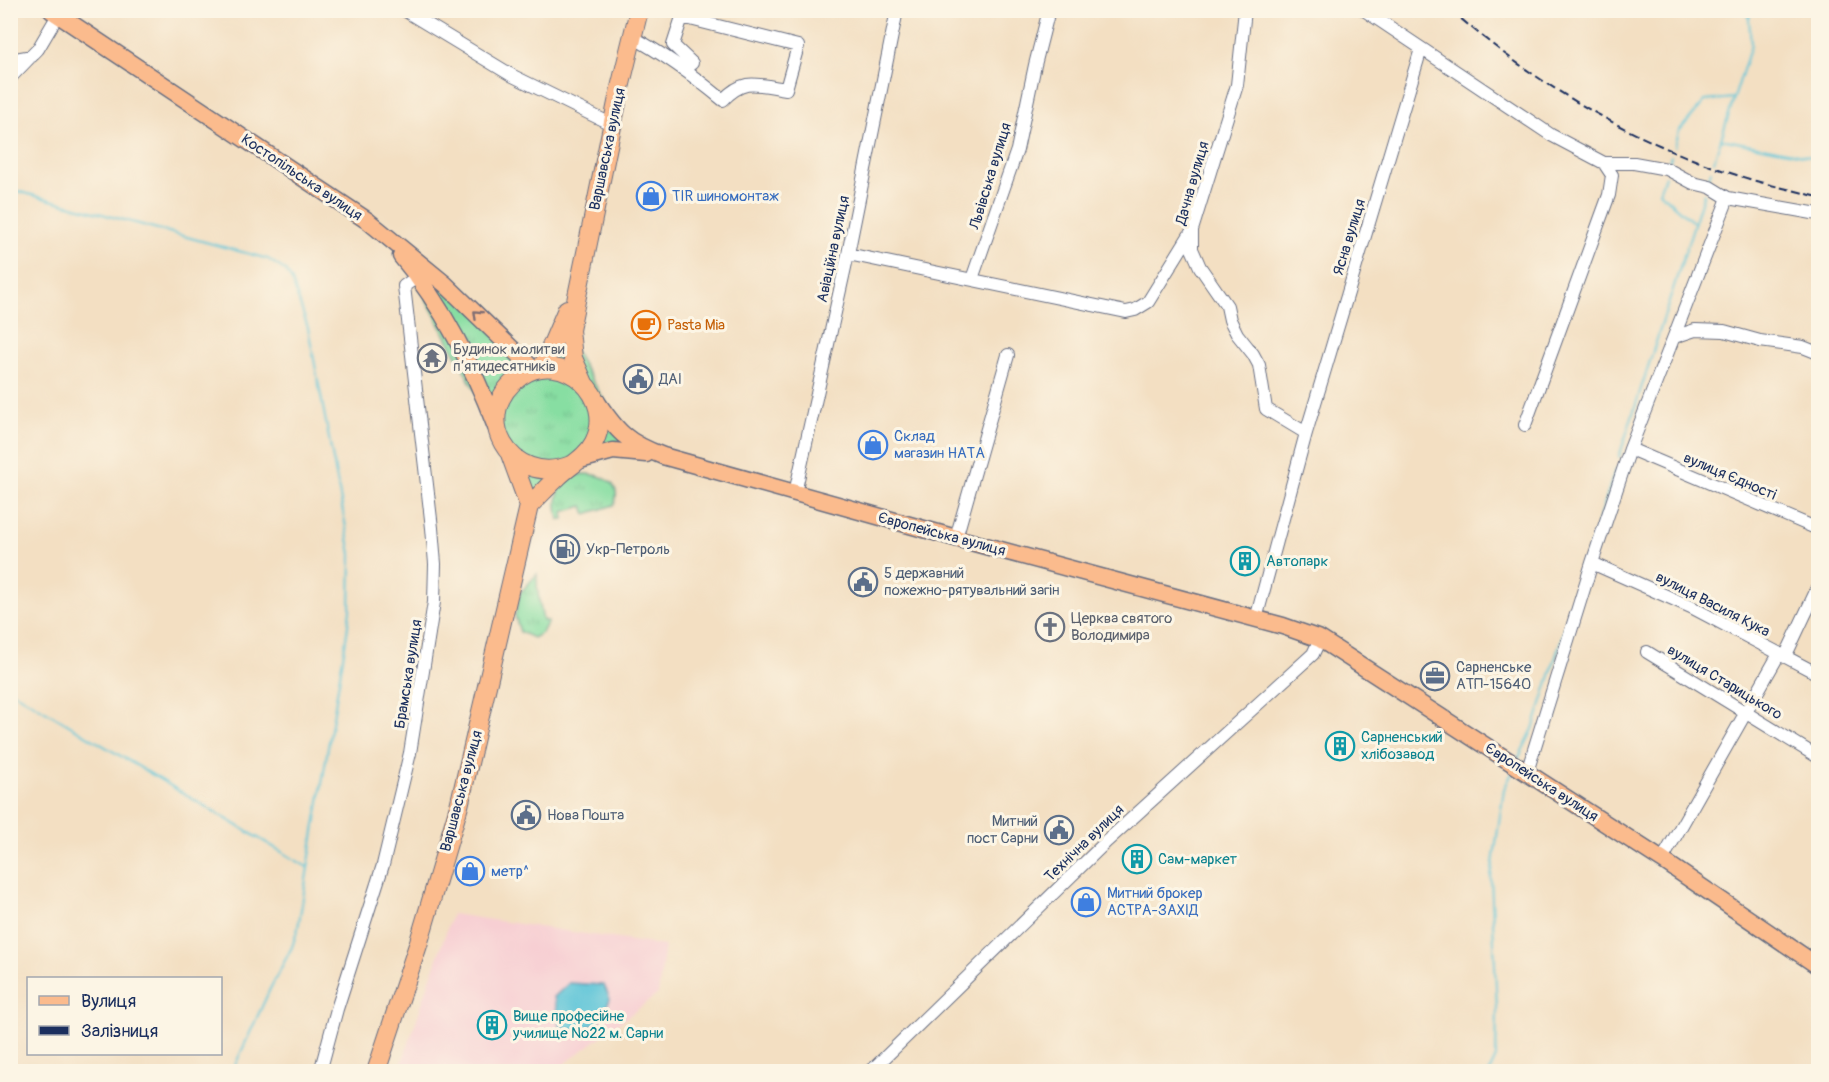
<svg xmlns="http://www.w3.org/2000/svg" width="1829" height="1082" font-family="Pangolin,sans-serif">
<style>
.built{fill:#f7cfd3}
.grass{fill:url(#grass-tufts);stroke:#518680;stroke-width:1.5}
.water{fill:#5cc4d8;stroke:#3c7a9b;stroke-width:1.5}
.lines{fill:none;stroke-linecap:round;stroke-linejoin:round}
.stream{stroke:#5cc4d8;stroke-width:2}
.minor-casing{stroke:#676d81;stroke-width:14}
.major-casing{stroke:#676d81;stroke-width:19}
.highway-casing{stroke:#676d81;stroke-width:20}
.minor{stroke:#fff;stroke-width:12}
.major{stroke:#fbbb8d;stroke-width:16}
.highway{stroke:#fbbb8d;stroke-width:18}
.rail{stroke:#1b2f5e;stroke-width:2;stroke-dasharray:9 4.5;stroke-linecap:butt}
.oneway{stroke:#806e73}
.labels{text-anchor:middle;stroke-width:6;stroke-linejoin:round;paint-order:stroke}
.street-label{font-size:15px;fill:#1b2f5e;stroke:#fcf5e5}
.shop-label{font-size:15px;fill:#366cbe;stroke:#fcf5e5;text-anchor:start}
.food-label{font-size:15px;fill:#c56008;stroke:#fcf5e5;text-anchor:start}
.worship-label{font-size:15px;fill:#5b616d;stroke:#fcf5e5;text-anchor:start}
.service-label{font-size:15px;fill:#4e5e75;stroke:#fcf5e5;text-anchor:start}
.culture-label{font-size:15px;fill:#0d838f;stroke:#fcf5e5;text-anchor:start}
</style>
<defs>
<pattern id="grass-tufts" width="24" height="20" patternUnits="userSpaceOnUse" patternTransform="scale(1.5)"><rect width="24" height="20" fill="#87dea2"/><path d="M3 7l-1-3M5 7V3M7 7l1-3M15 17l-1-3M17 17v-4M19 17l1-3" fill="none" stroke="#74bf8e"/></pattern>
</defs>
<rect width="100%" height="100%" fill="#fcf5e5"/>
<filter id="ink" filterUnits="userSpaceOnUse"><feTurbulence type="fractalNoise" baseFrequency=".0167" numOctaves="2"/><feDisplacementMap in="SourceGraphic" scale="12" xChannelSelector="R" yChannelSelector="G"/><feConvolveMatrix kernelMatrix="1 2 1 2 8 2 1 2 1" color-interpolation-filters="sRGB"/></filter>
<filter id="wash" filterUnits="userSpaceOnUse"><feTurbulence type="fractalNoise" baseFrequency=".008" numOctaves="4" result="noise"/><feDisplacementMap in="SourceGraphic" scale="24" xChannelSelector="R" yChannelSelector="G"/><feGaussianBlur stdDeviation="1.35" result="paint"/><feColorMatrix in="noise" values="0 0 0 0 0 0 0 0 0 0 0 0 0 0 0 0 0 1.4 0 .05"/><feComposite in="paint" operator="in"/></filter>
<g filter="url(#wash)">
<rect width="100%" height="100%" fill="#f3dfc2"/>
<path class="built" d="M452 914 665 946 658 994 555 1071 399 1072Z"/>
<path class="grass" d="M407 263 445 284 534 370 566 312 571 345 628 440 601 453 529 506 499 436Z
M583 474C603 474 623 483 614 505L586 514 583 506 563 512 564 519 559 520C554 497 557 479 583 474Z
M537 574C536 591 540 604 543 621H548L542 633 533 638 520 632 515 616 520 593Z"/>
<path class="water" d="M569 983 604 985 610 999 598 1023 577 1031 560 1027 554 997Z"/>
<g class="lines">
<path class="stream" d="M1749 19 1752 10
M1721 139 1818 158
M1675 146 1679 131 1705 101 1734 98
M1714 161 1751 45 1749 19 1745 10
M1669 163 1671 156
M1665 176 1659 192 1694 223
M1708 179 1711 171
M10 189 268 259 286 271 292 281 308 328 351 554 350 610 347 633 298 928 292 947 270 989 232 1072
M1619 457 1704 193
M10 690 307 867
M1518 759 1533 729 1615 470
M1489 1072 1496 1057 1497 1009 1491 877 1504 789 1512 773"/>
</g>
</g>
<g filter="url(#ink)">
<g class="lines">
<g class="minor-casing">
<path id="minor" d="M404 10 513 76 613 125
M1245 10 1237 85 1192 230V249L1200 267 1227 306 1230 320 1237 334 1253 354 1259 365 1266 409 1306 433
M1364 10 1551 135 1604 163 1612 175 1609 195 1525 425
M632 37C666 55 694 76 723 100 745 77 757 85 786 89L798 46 682 17 673 45 692 63 685 69
M10 60 32 56
M10 78 38 49 58 15
M1604 163H1634L1667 169 1693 183 1710 187 1728 198 1818 214
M848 254 1126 312 1135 310 1148 302 1192 231
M972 279 1017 150 1035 65 1049 10
M1674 337 1695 330 1724 331 1760 341 1803 347 1818 353
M1630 449 1818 529
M795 493 848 254 897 10
M956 538 1008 355
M1592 563 1691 607 1818 674
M1256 619 1306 433 1421 49
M1647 652 1818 757
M1785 657 1818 587
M1527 772 1592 563 1630 449 1728 198
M1662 860 1779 654
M320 1072 337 1009 383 865 410 753 434 602 435 564 432 528 404 286 417 277
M870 1072 1107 841 1313 654 1320 639"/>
</g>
<g class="major-casing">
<path id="major" d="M51 10 368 221 445 284 534 370
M401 256C444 307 472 365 496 427
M595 399C617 432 626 442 663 456L956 538 1283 626 1320 639 1662 860 1818 966
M580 460 613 451 646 454"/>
</g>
<g class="highway-casing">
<path id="highway" d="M542 368 567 309
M584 383 573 358 570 330 620 88 639 10
M510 454 529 506
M529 506C539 496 548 486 558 477 570 465 586 458 594 442 617 398 563 347 521 376 467 413 510 489 571 465
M376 1072 418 945 459 806 529 506"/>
</g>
<use href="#minor" class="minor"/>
<use href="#major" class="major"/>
<use href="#highway" class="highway"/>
<path class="rail" d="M1451 10C1539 88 1644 148 1756 181 1777 187 1798 191 1818 197"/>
</g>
<defs><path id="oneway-chevron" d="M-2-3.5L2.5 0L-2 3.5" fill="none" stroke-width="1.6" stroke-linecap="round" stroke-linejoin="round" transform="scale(1.5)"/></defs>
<use class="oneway" href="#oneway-chevron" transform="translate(477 314) rotate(-136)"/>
</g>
<defs>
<g id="shop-ring" transform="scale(1.5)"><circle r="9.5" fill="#fcf5e5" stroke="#3f7fe0" stroke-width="1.5"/><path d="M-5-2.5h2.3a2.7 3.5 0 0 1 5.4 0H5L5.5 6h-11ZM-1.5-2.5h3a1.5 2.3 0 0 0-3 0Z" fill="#3f7fe0"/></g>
<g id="cafe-ring" transform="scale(1.5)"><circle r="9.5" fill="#fcf5e5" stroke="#e8710a" stroke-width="1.5"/><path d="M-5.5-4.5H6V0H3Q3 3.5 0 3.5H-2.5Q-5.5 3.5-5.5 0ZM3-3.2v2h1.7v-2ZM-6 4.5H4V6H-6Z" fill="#e8710a"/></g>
<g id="temple-ring" transform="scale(1.5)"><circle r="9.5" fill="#fcf5e5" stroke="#6b7280" stroke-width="1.5"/><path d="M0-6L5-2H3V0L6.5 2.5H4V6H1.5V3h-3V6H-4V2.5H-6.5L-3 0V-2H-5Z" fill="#6b7280"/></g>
<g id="civic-ring" transform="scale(1.5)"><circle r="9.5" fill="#fcf5e5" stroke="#5c6f8a" stroke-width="1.5"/><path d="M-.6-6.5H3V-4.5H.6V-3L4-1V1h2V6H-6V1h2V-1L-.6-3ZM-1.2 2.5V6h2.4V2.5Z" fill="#5c6f8a"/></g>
<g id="fuel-ring" transform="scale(1.5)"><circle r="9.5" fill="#fcf5e5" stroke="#5c6f8a" stroke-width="1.5"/><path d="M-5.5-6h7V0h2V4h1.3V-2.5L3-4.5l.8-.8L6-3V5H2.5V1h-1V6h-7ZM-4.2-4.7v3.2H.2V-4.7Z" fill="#5c6f8a"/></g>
<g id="building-ring" transform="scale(1.5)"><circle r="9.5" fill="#fcf5e5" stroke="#0f9aa8" stroke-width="1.5"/><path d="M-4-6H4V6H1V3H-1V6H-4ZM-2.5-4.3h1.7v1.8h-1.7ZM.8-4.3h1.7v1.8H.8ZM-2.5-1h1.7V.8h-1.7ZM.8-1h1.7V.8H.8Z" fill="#0f9aa8"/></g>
<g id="church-ring" transform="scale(1.5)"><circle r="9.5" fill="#fcf5e5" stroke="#6b7280" stroke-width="1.5"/><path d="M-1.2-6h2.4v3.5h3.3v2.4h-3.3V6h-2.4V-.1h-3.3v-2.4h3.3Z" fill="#6b7280"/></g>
<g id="office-ring" transform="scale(1.5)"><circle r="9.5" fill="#fcf5e5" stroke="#5c6f8a" stroke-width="1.5"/><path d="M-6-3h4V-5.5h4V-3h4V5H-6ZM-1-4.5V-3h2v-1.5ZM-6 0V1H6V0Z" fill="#5c6f8a"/></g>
</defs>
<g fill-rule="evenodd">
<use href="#shop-ring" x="651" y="196"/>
<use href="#cafe-ring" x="646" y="325"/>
<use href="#temple-ring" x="432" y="358"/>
<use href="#civic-ring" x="638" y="379"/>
<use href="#shop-ring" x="873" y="445"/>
<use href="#fuel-ring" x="565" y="549"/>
<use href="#building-ring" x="1245" y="561"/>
<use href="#civic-ring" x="863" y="582"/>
<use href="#church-ring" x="1050" y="627"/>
<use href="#office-ring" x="1435" y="676"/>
<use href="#building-ring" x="1340" y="746"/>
<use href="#civic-ring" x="526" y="815"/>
<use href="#civic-ring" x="1059" y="830"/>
<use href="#building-ring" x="1137" y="859"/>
<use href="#shop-ring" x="470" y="871"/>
<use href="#shop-ring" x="1086" y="902"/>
<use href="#building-ring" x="492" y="1025"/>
</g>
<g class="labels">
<g class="street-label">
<text transform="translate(607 149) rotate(-78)" y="5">Варшавська вулиця</text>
<text transform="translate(990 176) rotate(-73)" y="5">Львівська вулиця</text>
<text transform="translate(302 177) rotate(34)" y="5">Костопільська вулиця</text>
<text transform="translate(1192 183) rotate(-74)" y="5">Дачна вулиця</text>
<text transform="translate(1349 237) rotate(-73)" y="5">Ясна вулиця</text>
<text transform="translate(833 249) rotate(-78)" y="5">Авіаційна вулиця</text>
<text transform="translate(1730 476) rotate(23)" y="5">вулиця Єдності</text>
<text transform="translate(942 534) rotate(15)" y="5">Європейська вулиця</text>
<text transform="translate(1713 604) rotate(27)" y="5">вулиця Василя Кука</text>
<text transform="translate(408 674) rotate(-81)" y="5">Брамська вулиця</text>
<text transform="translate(1725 682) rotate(31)" y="5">вулиця Старицького</text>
<text transform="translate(1542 782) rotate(33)" y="5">Європейська вулиця</text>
<text transform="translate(461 791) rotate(-75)" y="5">Варшавська вулиця</text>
<text transform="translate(1084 843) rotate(-44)" y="5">Технічна вулиця</text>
</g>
<g class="shop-label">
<text x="672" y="201">TIR шиномонтаж</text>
<text x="894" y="441">Склад<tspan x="894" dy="17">магазин НАТА</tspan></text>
<text x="491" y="876">метр^</text>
<text x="1107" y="898">Митний брокер<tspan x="1107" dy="17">АСТРА-ЗАХІД</tspan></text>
</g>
<g class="food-label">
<text x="667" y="330">Pasta Mia</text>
</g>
<g class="worship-label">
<text x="453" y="354">Будинок молитви<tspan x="453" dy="17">п’ятидесятників</tspan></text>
<text x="1071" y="623">Церква святого<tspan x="1071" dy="17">Володимира</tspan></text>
</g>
<g class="service-label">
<text x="659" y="384">ДАІ</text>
<text x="586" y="554">Укр-Петроль</text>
<text x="884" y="578">5 державний<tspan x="884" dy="17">пожежно-рятувальний загін</tspan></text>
<text x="1456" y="672">Сарненське<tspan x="1456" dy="17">АТП-15640</tspan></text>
<text x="547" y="820">Нова Пошта</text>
<text x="1038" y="826" text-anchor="end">Митний<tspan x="1038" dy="17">пост Сарни</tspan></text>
</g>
<g class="culture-label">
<text x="1266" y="566">Автопарк</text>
<text x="1361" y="742">Сарненський<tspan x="1361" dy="17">хлібозавод</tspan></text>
<text x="1158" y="864">Сам-маркет</text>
<text x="513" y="1021">Вище професійне<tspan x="513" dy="17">училище №22 м. Сарни</tspan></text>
</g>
</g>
<rect width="1829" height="1082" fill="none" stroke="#fcf5e5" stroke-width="36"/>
<rect x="27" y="977" width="195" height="78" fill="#fcf5e5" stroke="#a2a6af" stroke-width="1.5"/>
<rect x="39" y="996" width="30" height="9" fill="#fbbb8d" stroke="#a2a6af" stroke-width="1.5"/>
<text x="81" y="1007" font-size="18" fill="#1b2f5e">Вулиця</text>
<rect x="39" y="1026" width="30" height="9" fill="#1b2f5e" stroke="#a2a6af" stroke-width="1.5"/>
<text x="81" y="1037" font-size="18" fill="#1b2f5e">Залізниця</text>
</svg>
